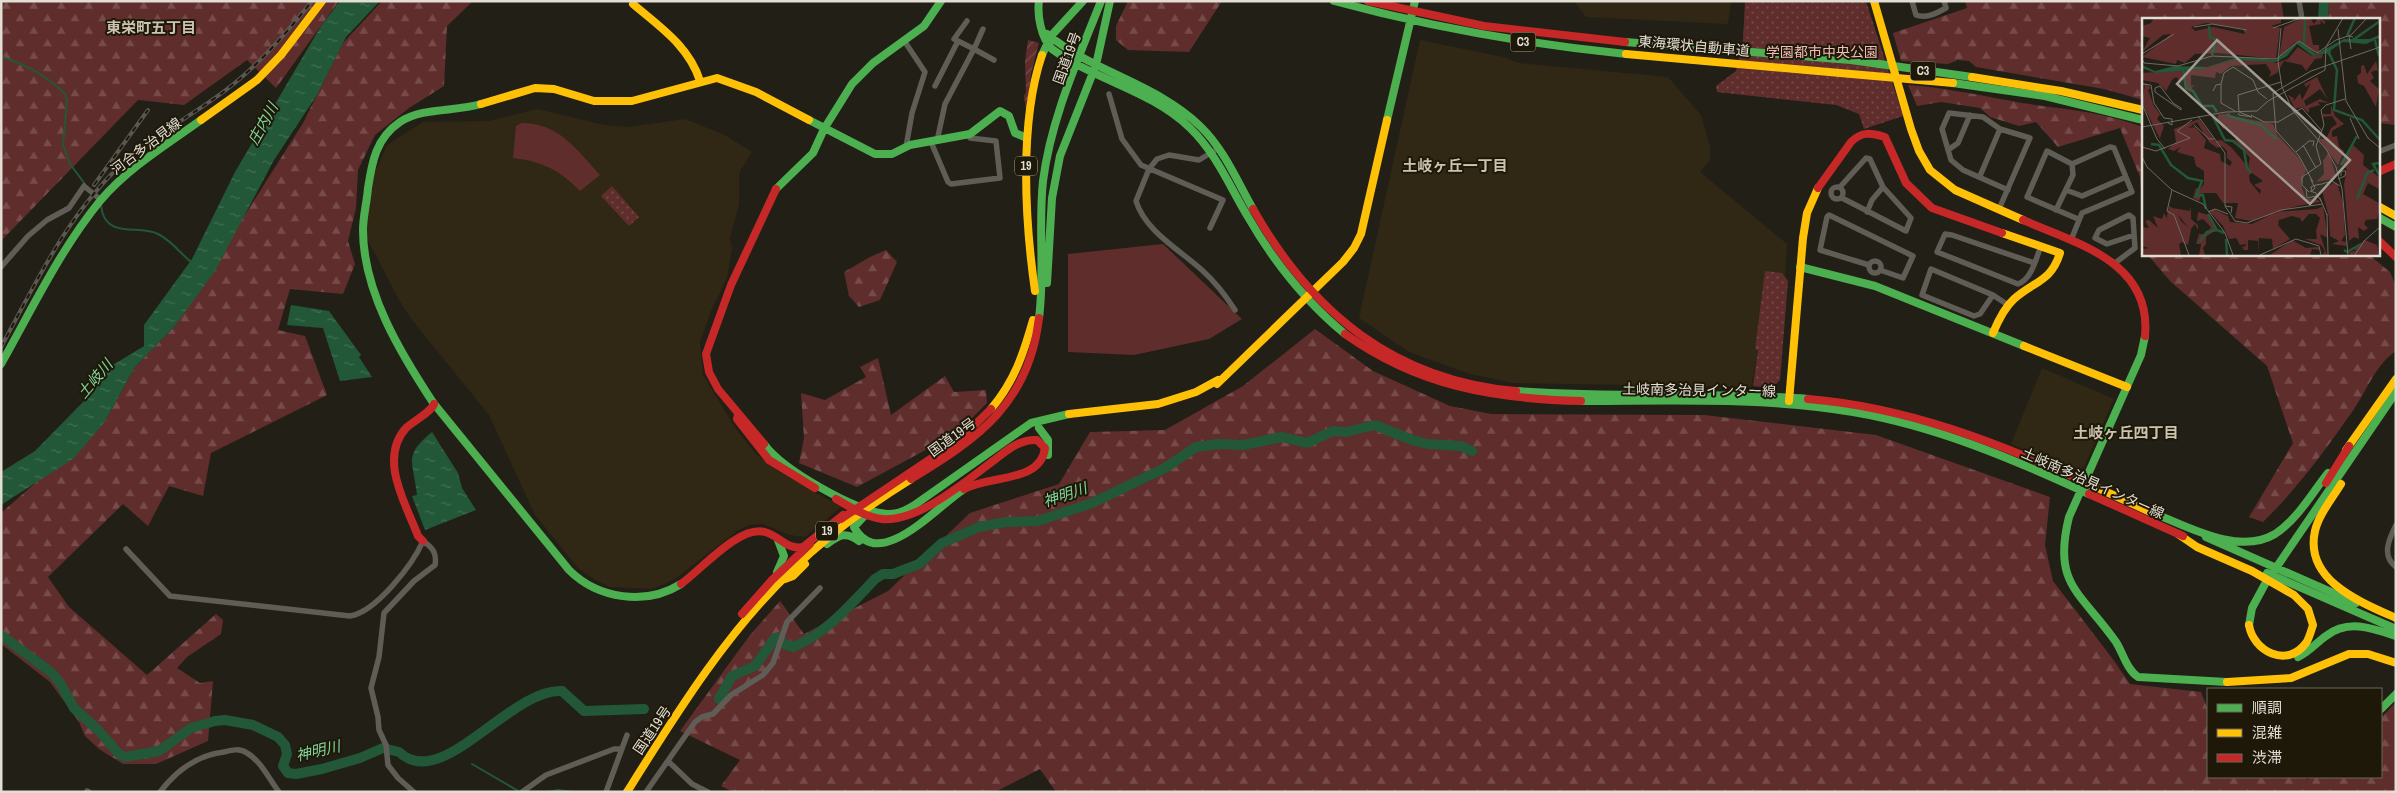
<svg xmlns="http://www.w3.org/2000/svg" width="2397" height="793" font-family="'Archivo Narrow','Noto Sans JP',sans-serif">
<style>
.built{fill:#302814}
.forest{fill:url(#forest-firs)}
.park{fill:url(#park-dots)}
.garden{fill:url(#garden-furrows)}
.pitch{fill:#5f2d2c}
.water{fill:url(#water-ripples)}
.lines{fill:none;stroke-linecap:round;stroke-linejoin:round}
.stream{stroke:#225737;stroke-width:2}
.river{stroke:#225737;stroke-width:10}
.street{stroke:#605d57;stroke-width:5.5}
.fast{stroke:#4caf50;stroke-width:8}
.slow{stroke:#ffc107;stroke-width:8}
.jam{stroke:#c62828;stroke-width:8}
.rail-casing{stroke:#5a5852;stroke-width:4}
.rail{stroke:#1e1809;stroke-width:2;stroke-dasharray:5.5;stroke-linecap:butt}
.labels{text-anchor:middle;stroke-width:4;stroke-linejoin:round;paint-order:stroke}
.shield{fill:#1e1809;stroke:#a7a397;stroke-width:1}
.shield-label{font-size:12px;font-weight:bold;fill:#e2ded4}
.street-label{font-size:14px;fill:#e2ded4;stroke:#1e1809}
.park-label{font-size:14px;fill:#f4bab7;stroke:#1e1809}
.neighbourhood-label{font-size:15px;font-weight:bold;fill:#cbc3b0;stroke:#1e1809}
.water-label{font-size:15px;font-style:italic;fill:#80d49e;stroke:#1e1809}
.inset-river{fill:none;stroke:#225737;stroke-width:2.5}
.inset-road{fill:none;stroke:#6f6b63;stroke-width:1}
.view{fill:#9f9b92;fill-opacity:0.15;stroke:#9f9b92;stroke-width:2.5}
.inset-edge{fill:none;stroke:#e2ded4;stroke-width:2.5}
</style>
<defs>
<pattern id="forest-firs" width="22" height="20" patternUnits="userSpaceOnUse" patternTransform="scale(1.25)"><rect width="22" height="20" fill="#5f2d2c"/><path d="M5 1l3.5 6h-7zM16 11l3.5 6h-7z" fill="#764b4a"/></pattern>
<pattern id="park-dots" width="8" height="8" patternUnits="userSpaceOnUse" patternTransform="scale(1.25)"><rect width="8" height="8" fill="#5f2d2c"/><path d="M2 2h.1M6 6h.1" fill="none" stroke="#764b4a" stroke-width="1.8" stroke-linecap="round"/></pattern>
<pattern id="garden-furrows" width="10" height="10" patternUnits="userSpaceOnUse" patternTransform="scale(1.25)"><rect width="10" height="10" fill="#5f2d2c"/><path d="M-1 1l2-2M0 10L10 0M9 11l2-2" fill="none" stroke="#764b4a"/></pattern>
<pattern id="water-ripples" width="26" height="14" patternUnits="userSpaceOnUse" patternTransform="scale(1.25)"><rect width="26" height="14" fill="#225737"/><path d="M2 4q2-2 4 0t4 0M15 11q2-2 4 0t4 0" fill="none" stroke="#426f53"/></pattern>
</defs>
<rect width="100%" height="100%" fill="#221f17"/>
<path class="built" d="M1574 1H1731L1728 24 1586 17Z
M1420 40 1503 57 1519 63 1668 77 1701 115 1710 147V160L1700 172 1787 244 1785 277 1782 273 1765 272 1755 349 1758 350 1751 387 1513 383 1470 374 1409 352 1359 318Z
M538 109 604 125 628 127 685 119 725 135 752 152 739 173V204L730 238 732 249 727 278 711 311 700 342 703 375 738 432 756 454 778 471 841 507 805 537 789 535 763 524 749 525 737 531 675 579 653 589 610 587 595 580 578 568 535 515 489 415 412 320 399 300 360 225 361 204 387 145 423 122 489 121Z
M2042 368 2114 399 2084 467 2075 471 2011 444Z"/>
<path class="forest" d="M1 1H339L276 88 247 60 184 105 138 100 1 241Z
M382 1H473L447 26 444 86 409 108 375 135 358 170 356 208 348 241 355 264 343 294 290 289 278 330 305 336 327 395 211 453 203 496 169 486 148 526 123 504 48 577 69 607 147 675 216 614 223 620 221 634 187 657 177 668 200 683 213 681 208 741 156 764H123L99 749 85 736 79 722 50 682 1 644V513L104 423 135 367 174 327 303 123 343 43Z
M1128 1H1222L1189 52 1128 50 1116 40V26Z
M1965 1H2281L2284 19H2143V100L2104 89 1976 67 1969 61 1958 60 1948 64 1901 61 1893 33 1967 8Z
M2329 1H2396V125L2378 123V19H2328Z
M1908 85C1947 88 1984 96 2022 103 2064 109 2104 112 2143 127V215L2140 177 2120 128 2058 147 2036 122 2019 126 1990 117 1980 108 1941 102 1917 106Z
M886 250 897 262 880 300 859 307 849 296 844 272 870 257Z
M2147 254H2368L2390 272 2396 286V351C2376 364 2367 390 2354 409 2327 448 2297 489 2263 522L2249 517 2293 443 2267 366 2170 281Z
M1315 329 1373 371 1450 406 1491 414 1704 415 1876 435 2050 497 2045 545 2053 581 2112 658 2130 684 2201 692 2208 710V777H2305L2307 780 2311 777H2381V718L2396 702V792H1056L1040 769 995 792H733L721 786 740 760 680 731 750 635 780 601 804 634 888 591 970 513 1059 484 1090 432 1165 430 1243 386Z
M878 358 891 415 945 376 954 392 986 390 987 403 957 433 857 487 799 463 804 438 801 393 825 400 866 377 860 367Z"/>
<path class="park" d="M1745 1H1866L1903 116 1864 129 1859 114 1836 105 1717 92 1716 86 1736 71 1743 39Z
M612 186 639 217 629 226 601 196Z
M1765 271 1782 273 1788 281 1780 380 1772 388 1753 386 1758 350 1755 349Z"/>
<path class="garden" d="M1028 40 1039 43 1031 74 1027 117 1024 96 1026 92 1025 61Z"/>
<path class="pitch" d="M522 123C559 123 577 150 600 175L580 191C560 170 541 161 513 158L516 126Z
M1163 244 1242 319 1209 339 1134 355 1068 352V254Z"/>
<path class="water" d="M340 1H380L346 37 317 95 274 160 215 271 174 327 135 367 104 423 73 459 1 505V472L35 451 83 402 103 371 144 346V325L192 259 235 172 321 26Z
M291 305 329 311 361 355 359 357 372 377 340 381 323 328 287 325Z
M432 432 458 473 462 488 476 510 425 530 412 496 417 495C413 460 403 456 432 432Z"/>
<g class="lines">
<path class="stream" d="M1 57C26 64 47 76 65 94L67 99 63 145 70 164 85 184
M101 206C105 240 139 224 158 234 172 241 180 253 191 262
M472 764 520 792
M549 792 558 790 573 792"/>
<path class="river" d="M2323 19 2324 1
M1 635 52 673 60 683 74 708 98 730 119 754 125 757 159 751 191 728 215 721 225 720 253 725 278 737 285 745 287 754 283 766 288 773 296 774 322 769 360 758 383 748 399 752C442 793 510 688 562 691L584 711 644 709
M719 699 732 676 755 666 775 638 779 637 784 644 793 647C828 632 849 606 875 579L883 574H893L919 564 942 543 979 527 1006 522 1038 521 1092 503 1165 468 1196 447 1218 444 1243 445 1282 437 1307 443 1333 431 1346 432 1375 425 1412 440 1428 444 1461 446 1472 451"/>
<path class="street" d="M1912 1 1916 15C1926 19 1937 13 1946 8L1944 1
M2299 1 2302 19
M983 29 974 49 994 60
M958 41 954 39 967 21
M905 42 925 72 912 113 906 147
M935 86 958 41 974 49 945 104 937 141
M1109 94 1122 139 1141 165 1223 200 1210 228
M931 142 948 182 951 184 1000 178 996 141 970 138
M1219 148 1199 160 1169 155 1157 159 1149 169 1136 201C1145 231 1180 250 1203 271 1215 282 1226 296 1235 310
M1948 150 1958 143 1970 115
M2378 152 2396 145
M1980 176 2000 129
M1831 193a6 6 0 1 1 12 0a6 6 0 1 1-12 0Z
M1840 187 1866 158 1870 159 1883 187 1911 218 1906 231 1842 198
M2066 190 2082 196 2126 177
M1999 209 2030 138 2000 129 1983 117 1949 113 1942 129 1951 160 1963 170 2008 190
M2056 210 2073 175 2072 164
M1867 212 1872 200 1883 187
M2071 240 2082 213 2132 192 2114 148 2110 147 2072 164 2047 151 2027 197 2078 219
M1869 267a6 6 0 1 1 12 0a6 6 0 1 1-12 0Z
M2034 263 1952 235 1945 234 1937 252 2018 284C2032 279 2036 258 2041 246
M2115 263 2135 248 2133 218 2129 215 2099 230 2095 238 2107 244 2134 235
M1869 265 1820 250 1827 217 1829 215 1913 256 1903 278 1880 270
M1 267 28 236 47 220 69 208 84 186 101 200
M1993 295 1980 314 1974 316 1922 295 1931 269 1993 295 2008 305
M2396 525C2389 539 2381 556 2396 567
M126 549 170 596 350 616C376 612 413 564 423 541 433 548 437 553 435 565L414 581 384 613 379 657 371 688 378 717 379 730 386 745 388 765 398 778 414 792
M669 762 692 784 708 792
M87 791 89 792
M160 792C176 771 198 755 224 752 232 750 240 748 247 753 261 761 269 779 279 792
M522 792 546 775 614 749H620
M606 792 627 735
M646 792 695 722 702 717 713 714 731 695 763 675 773 663 787 622 820 588"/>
<path class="fast" d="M1039 1C1037 15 1041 38 1052 49 1094 80 1151 90 1190 128 1216 153 1230 187 1248 217 1274 262 1305 301 1345 334
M1334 1C1430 27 1526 44 1626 54
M1047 34C1093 72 1157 84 1200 126 1224 149 1237 181 1253 209
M1625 42 1851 60 1972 77
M1042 55 1051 36 1083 1
M1953 83 2045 96 2143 120
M809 120 875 154H892L910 145 970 134 1000 111 1009 116 1015 133 1027 138
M1387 120 1415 1
M776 189 813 153 824 129 852 84 873 63 924 26 941 1
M2378 217 2396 227
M1800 267 1875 286 2024 346
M1047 283 1052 198 1060 156 1096 65 1110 1
M1039 318C1045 273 1038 227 1043 181 1051 118 1078 60 1101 1
M2145 336 2141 355 2069 517C2052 585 2081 592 2116 642 2123 653 2127 670 2138 677L2227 682
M1 364C32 309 60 250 100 201 128 168 166 145 201 120
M1516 391C1613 399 1711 391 1808 399
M1581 401C1672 401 1764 397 1853 412 1936 426 2013 459 2089 494
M434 404C401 354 363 292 363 230 363 216 367 202 368 188 372 162 376 138 400 122 423 107 455 112 481 104
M435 405 569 570C598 599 646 606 681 584
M1039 428 1048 440V455
M764 444C783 470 855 511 887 514 898 515 907 510 916 504L1031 423 1069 414
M867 513 854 527C879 574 937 506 964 489
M2153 513C2187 526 2238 556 2275 534 2297 520 2312 493 2328 473
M2206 537 2356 603
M827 544C839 535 846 531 859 541
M777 572 784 556 778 540
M2267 573 2396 629
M2249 625 2252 608 2265 584 2396 392
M2298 657C2309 652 2316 643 2326 636 2348 619 2372 628 2396 636
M2381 709 2396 694"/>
<path class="slow" d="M1874 1 1911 129 1919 151 1930 170 1955 190 2023 220
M633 4C660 27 689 46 700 81
M1626 54 1953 83
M1972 77 2061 91 2143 110
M481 104 535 88 554 89 594 101H632L717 78 756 92 809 120
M201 120 257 80 281 55 322 1
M2378 206 2396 216
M1035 291C1025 221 1019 123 1042 55
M1993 333C1998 321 2004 308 2014 299 2034 281 2051 282 2060 253L2002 233
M2024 346 2127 387
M1217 384 1343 262 1354 248 1361 234 1387 120
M1789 401 1803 238 1807 213 1818 188
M991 409C1015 380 1023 355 1033 320
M1069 414 1158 404 1196 392 1218 380
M2346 450 2396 379
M2089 484 2157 515
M2341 484C2332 499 2319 514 2315 531 2304 580 2360 602 2396 618
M2178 534 2197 547 2252 571 2294 595 2308 609 2313 625C2311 631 2309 639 2306 643 2287 669 2253 651 2249 625
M785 579 793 576 805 564
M2227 682 2291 678 2349 654H2368L2396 663
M627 792C676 714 726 633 793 569 829 534 869 505 911 479"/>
<path class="jam" d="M1368 1 1484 26 1625 42
M2378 172 2396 164
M1818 188 1851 142C1862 131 1871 133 1885 137L1906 183 1932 208 2002 233
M1253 209C1312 313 1394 380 1516 391
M2023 220C2078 244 2152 262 2145 336
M2378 240 2396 257
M1345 334C1418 386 1493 399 1581 401
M1808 399C1907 407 1999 443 2089 484
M738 415 737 419 769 460 815 488
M764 444 718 389 709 372 706 354 731 285 776 189
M911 479C979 438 1029 403 1039 318
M2326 483 2349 446
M2089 494 2183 536
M836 499C850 507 865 517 882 519 917 523 966 481 993 461 1006 451 1019 439 1037 440L1045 448C1041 483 989 475 964 489
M841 519 960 439 991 409
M423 541 418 536C406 504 378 459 406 428 414 421 431 412 434 404
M681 584C702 569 739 525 765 532 780 536 786 550 803 547L843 515
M742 614 772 580 810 544"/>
<g class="rail-casing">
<path id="rail" d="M94 185 148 110
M1 347C36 283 67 215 122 164 157 132 200 112 236 82 265 58 289 30 312 1"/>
</g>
<use href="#rail" class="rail"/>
</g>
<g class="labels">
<g class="shield">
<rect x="1510.5" y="32.5" width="25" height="19" rx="4"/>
<rect x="1910.5" y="61.5" width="25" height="19" rx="4"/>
<rect x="1015" y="156.5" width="22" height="19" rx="4"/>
<rect x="816" y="521.5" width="22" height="19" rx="4"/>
</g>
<g class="shield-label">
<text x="1523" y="46">C3</text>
<text x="1923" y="75">C3</text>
<text x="1026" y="170">19</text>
<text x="827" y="535">19</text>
</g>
<g class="street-label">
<text transform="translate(1694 46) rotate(5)" y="5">東海環状自動車道</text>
<text transform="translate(1067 58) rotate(-70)" y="5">国道19号</text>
<text transform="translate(146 146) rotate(-37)" y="5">河合多治見線</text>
<text transform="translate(1699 390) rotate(1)" y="5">土岐南多治見インター線</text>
<text transform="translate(952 437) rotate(-36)" y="5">国道19号</text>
<text transform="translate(2093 483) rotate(24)" y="5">土岐南多治見インター線</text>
<text transform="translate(652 730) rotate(-56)" y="5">国道19号</text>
</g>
<g class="park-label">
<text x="1822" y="57">学園都市中央公園</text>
</g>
<g class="neighbourhood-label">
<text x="151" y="33">東栄町五丁目</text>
<text x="1455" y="171">土岐ヶ丘一丁目</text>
<text x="2126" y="438">土岐ヶ丘四丁目</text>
</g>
<g class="water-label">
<text transform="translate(263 124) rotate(-61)" y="5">庄内川</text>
<text transform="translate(95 379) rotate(-50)" y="5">土岐川</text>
<text transform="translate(1065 495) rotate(-19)" y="5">神明川</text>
<text transform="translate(318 751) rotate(-13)" y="5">神明川</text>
</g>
</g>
<g transform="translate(2142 18)">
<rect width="238" height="238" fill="#221f17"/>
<path d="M12 0H139V5L129 8 138 10 134 41 77 35 53 36 43 45 35 42 34 46 0 39 29 16 21 17 0 34 8 20 0 18V8L9 5ZM64 5 101 11 103 16 71 9 53 13 49 9ZM160 0H168L172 6 176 0 183 3V7L178 2 179 6 167 8 171 27H177V36L153 24 137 40 142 9ZM156 29 170 38 181 36 180 40 173 41 164 53 160 47 142 43 135 55 127 59 129 54 124 46 89 48 79 56 74 54 73 60 49 57V67L56 68H51L49 74 43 71 41 57 38 63 34 59 30 62 24 73 16 65 0 62V55L59 51 92 42 122 40 134 45 146 41ZM234 43 237 56 235 52 229 54 232 60 228 63 237 71 234 89 222 68 216 65 215 58 219 55V48L222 47 225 56ZM175 59 186 82 178 71 162 83 164 88 178 81 187 85 176 84 178 87 167 90V95L160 89 153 91 146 77 152 80 151 84 158 75 160 82 169 65 164 69 162 66ZM4 65 9 70 6 72 12 88 18 96 15 101 22 108 18 120 21 127 0 85 3 67 0 66ZM189 87 193 98 202 106 190 113V119L195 118 197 129 202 133 196 147 177 121H184L189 110 195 106 190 98 181 99V96H189ZM88 95V98L95 99 131 106 135 117 157 140 164 152 159 167 164 181H174L179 184 155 188 109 203 93 200 96 185H81L74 175H60L57 183 51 180 54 170 58 171 62 166V153L54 148 52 139 35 134 38 129 32 133 26 131 34 124 32 111 57 101 73 123 79 122 89 129 106 149 108 140 93 122 94 117 84 110 81 111 76 102V97ZM55 104 67 124 75 130 80 128 85 133V140L90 144 88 148 79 143 78 136 62 130 64 122 53 109 46 110ZM110 155 121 163 112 167 119 172 118 176 108 164 107 157ZM176 122 187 136 194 157 191 161 174 164 182 156 181 143 186 135ZM211 127 222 137 221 147 237 159V171L226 165 221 176 237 185V194L235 201 224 202 222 206 226 210 222 213 216 209 217 221 212 219 207 223 202 166 205 152 200 144ZM191 165H195L201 185 203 217 199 223 204 224 205 228 190 226 197 223 188 218 187 199 180 173ZM49 188V201L56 207V212L53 206 48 212 31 190 48 193ZM181 188 186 220 178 216 185 237H180L183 233 179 227 163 221H175L174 213 178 200 174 196H167L160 204 158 200 150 198 137 202 136 207 148 221 131 231 130 221 117 220 116 236V223L106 222V232H102L100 228 103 229 104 226 98 227 94 220 87 221 81 208 68 194 71 191 86 198 88 204 110 206 134 194 175 191ZM56 194 66 197 74 212 64 219V226L61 230 63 237H57L59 226H54L57 216H64L69 209 61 201 55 203ZM22 195 37 226 39 237H0V229L2 231 7 230 0 228V209L7 210 3 203 7 202 16 210 11 198 20 201ZM150 222 164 230 176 229 178 232 170 231 168 237H128ZM223 222 235 227 237 237H208L207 234 213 233V230Z" fill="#5f2d2c" fill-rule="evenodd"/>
<path d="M27 188 34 192 39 203 49 212 46 227 40 224 36 227 29 216 24 203Z" fill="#5f2d2c"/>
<path d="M237 17V20L224 26 201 24 189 32 188 39 185 35 171 38 155 26 145 38 134 44 92 42 59 51 13 55 0 50V47L13 53 32 48 65 49 98 39 134 42 154 24H159L174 36 202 21H228Z" fill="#225737"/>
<path class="inset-river" d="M67 8 68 20 74 21 70 37M205 18 213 0M211 22 238 3M233 22 237 38M162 26 163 0M187 35 195 52 192 92 220 102 238 122M41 50 44 70 51 73 60 88H71L75 94M84 97 119 107 134 121M71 99 83 122 91 123 102 132 105 150 109 155M9 126 17 127 29 147 46 160 60 163 54 178 61 177 64 191M238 145 231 146 238 158M199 147 215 118M215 181 225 155 232 152M66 196 75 212 82 215M84 221 85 237M57 224 65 214 75 212M202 232 205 234 219 226"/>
<path class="inset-road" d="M52 9 70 6 105 12M131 10 159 0M139 10 136 44 140 69 151 93 184 131 194 149 200 171 206 237M196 11 204 83 226 120 238 130M209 31 207 18 211 19M0 36 32 16M0 41 2 45 36 48 70 38 134 41 157 23 175 35 194 22 209 17 225 0M0 66 9 67 12 85 20 97M79 66V85L93 93M18 68 31 85 39 90V92L13 74V70ZM71 73 74 67 79 66 82 55 91 49 111 62 116 74 125 81M0 86 15 121 23 131M96 95 97 97 110 99 97 94 96 77 139 64M19 96 22 100 30 101V107L26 105M109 97 122 104H136L160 90 180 113M56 98 83 135V188M208 100 217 121M52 107 67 121H72M0 109 84 94 115 93 126 83 183 52 184 29 201 0M161 127 174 150M0 129 14 133 48 120 35 113 50 102M154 134 167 123H172L171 128M0 139 5 149 30 172 61 186 83 215 91 237M169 161V162L173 170 170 173 169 169 171 168 174 167 180 166 183 165 190 163 198 168M196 161 203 158 204 153H199V158M171 164 157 138 134 113 131 75 169 53 238 29M164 171 165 180 174 178M30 172 25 193 32 197 47 237M168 173 174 175 179 183M167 174 160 167V159L179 146 174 128 182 107 179 92 184 87 203 81M178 180 185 197M66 194 73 191 86 196M89 195 90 189 83 188 93 203 105 205 139 192 181 186M185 196 186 237M118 237 154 221 177 228 179 237M213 237 222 223 238 209"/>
<path class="view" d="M75 22 208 142 168 186 35 66Z"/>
<rect width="238" height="238" class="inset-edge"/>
</g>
<rect width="2397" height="793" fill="none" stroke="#e2ded4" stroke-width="5"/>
<rect x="2207" y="688" width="175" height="90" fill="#1e1809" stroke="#6c675a"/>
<rect x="2217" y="704" width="25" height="8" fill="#4caf50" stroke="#6c675a"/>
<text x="2252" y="713" font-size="15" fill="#e2ded4">順調</text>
<rect x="2217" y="729" width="25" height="8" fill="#ffc107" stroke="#6c675a"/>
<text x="2252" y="738" font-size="15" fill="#e2ded4">混雑</text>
<rect x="2217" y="754" width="25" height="8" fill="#c62828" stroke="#6c675a"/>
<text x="2252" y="763" font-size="15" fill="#e2ded4">渋滞</text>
</svg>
